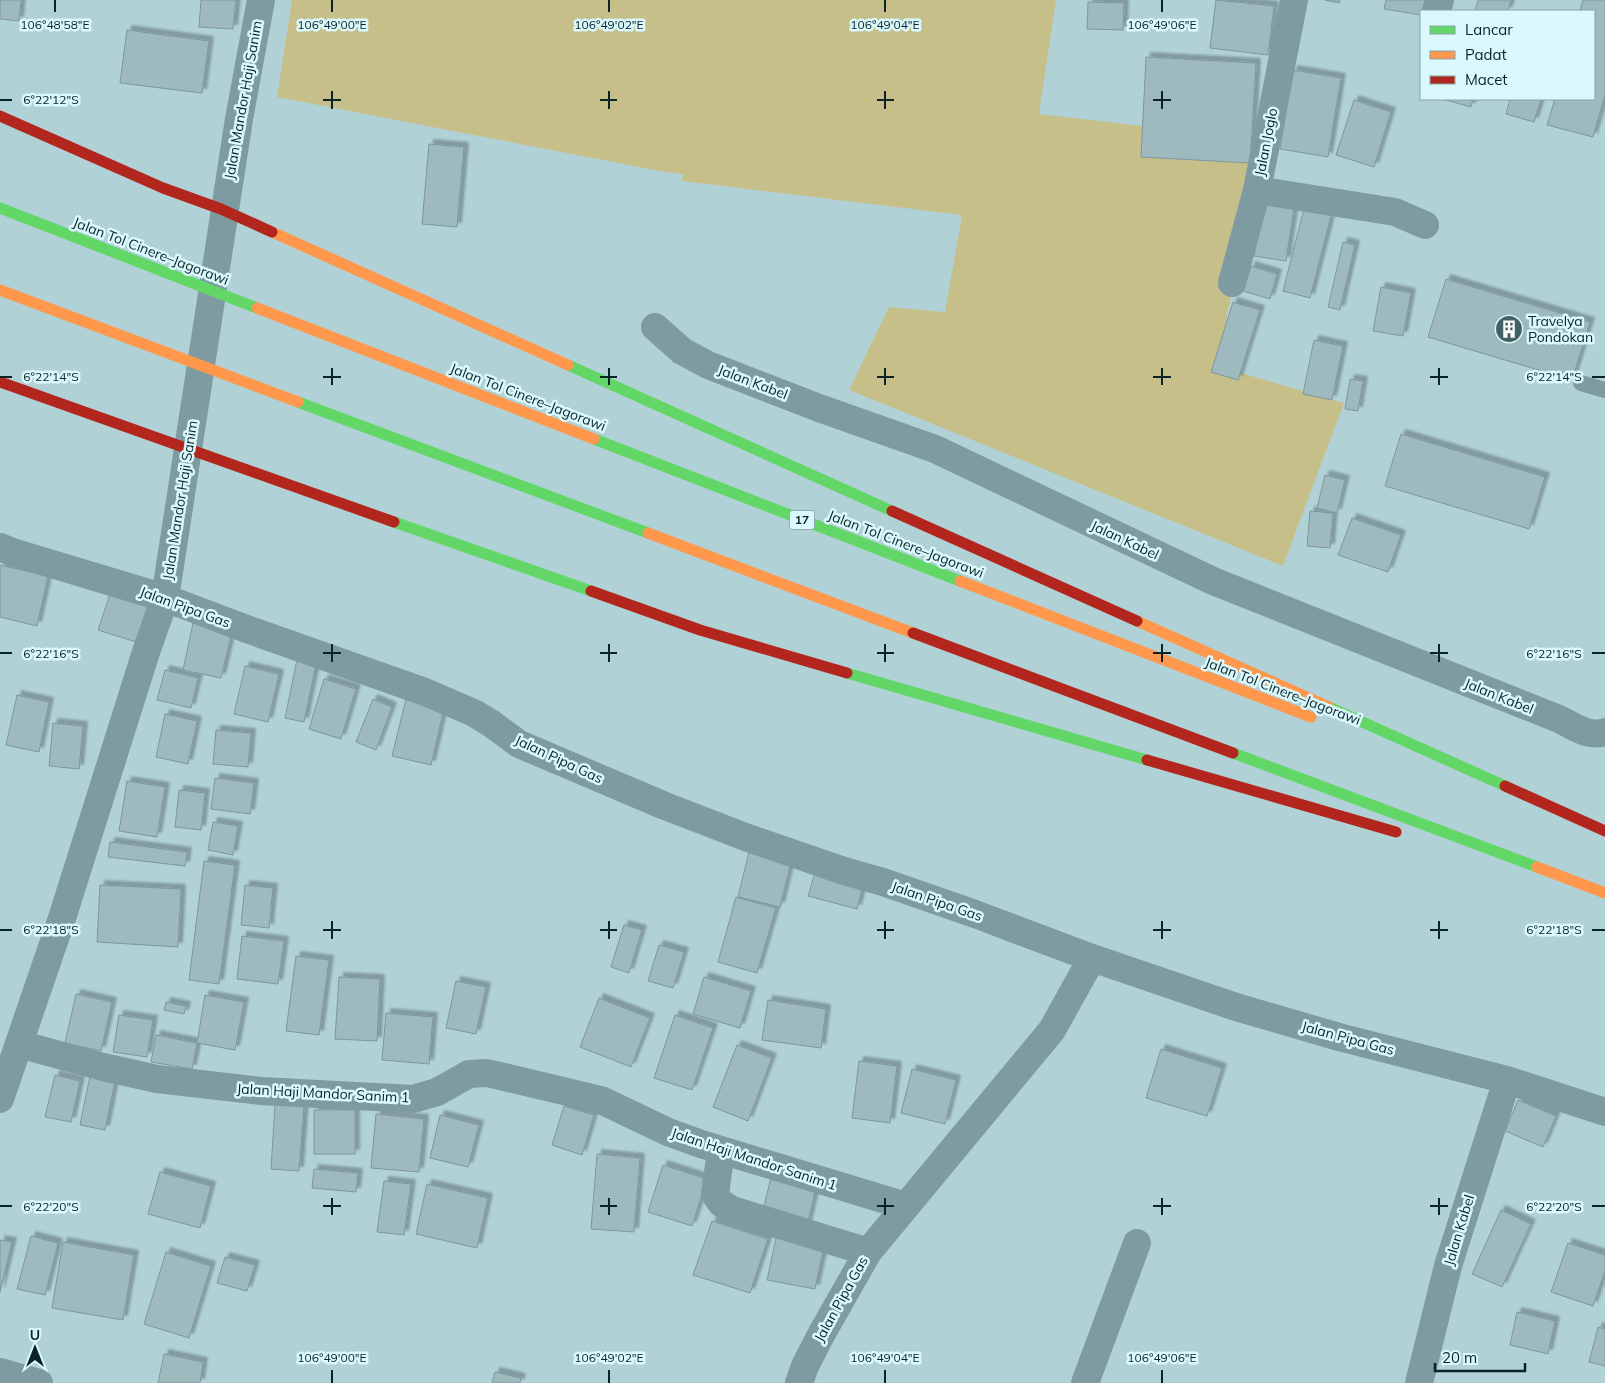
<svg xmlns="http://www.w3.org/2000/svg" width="1605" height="1383" font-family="Mulish,sans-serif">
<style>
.green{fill:#c7bf8a}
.building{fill:#9ebabe;stroke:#7c979b;filter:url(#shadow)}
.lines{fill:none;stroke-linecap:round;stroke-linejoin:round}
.lane{stroke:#7d9ba0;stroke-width:16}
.street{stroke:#7d9ba0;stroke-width:28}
.fast{stroke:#63d668;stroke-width:11}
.slow{stroke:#ff974d;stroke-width:11}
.jam{stroke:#b3261e;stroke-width:11}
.ticks{fill:none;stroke:#092326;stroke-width:2}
.labels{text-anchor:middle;stroke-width:5;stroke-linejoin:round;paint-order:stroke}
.shield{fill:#dbf9fd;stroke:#486366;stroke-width:1}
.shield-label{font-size:12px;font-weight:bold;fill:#092326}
.street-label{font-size:14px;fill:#092326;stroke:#dbf9fd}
.poi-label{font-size:14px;fill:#092326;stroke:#dbf9fd;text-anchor:start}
.ticks-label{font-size:12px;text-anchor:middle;fill:#092326;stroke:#dbf9fd;stroke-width:5;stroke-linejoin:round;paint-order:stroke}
</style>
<defs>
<filter id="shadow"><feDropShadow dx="4.5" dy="-4.5" stdDeviation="1" flood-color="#0004"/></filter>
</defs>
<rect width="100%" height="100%" fill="#b0d2d7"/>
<path class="green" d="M292 0H1056L1039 114 1262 140 1217 366 1344 403 1283 566 849 390 889 307 945 312 962 215 682 181 683 174 665 172 277 97Z"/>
<path class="building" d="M0 0H21L19 21 0 19Z
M201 0H236L233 29 199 27Z
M1216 0 1274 6 1268 55 1210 48Z
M1325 0H1340L1339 3Z
M1386 0H1425L1421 15 1384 9Z
M1478 0H1511L1508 11H1475Z
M1583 0H1605V95L1593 137 1547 125 1555 99H1594V11H1580Z
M1088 2 1124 3 1123 30 1087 29Z
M127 30 209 41 202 93 120 83Z
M1146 57 1256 63 1250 163 1141 157Z
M1293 70 1341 78 1328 157 1280 149Z
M1442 99H1473L1471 107Z
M1510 99H1541L1534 122 1506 114Z
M1354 100 1391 112 1374 167 1336 155Z
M429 144 464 147 457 227 422 224Z
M1263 196 1295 201 1286 261 1254 256Z
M1305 205 1332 212 1310 298 1283 291Z
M1343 242 1355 245 1340 310 1328 307Z
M1251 266 1277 274 1270 299 1243 291Z
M1446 279 1590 322 1572 380 1428 337Z
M1381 287 1411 293 1403 336 1373 331Z
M1233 302 1260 310 1238 380 1211 372Z
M1314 340 1343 346 1332 400 1303 394Z
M1350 379 1363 381 1358 411 1345 409Z
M1401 434 1545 477 1529 529 1385 486Z
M1325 475 1345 480 1337 513 1317 508Z
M1310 511 1333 513 1330 548 1307 546Z
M1352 518 1401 535 1388 572 1338 555Z
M0 565 48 576 37 626 0 617Z
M110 594 148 606 136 642 98 630Z
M193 623 232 632 221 678 183 670Z
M298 655 317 659 304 722 285 718Z
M245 666 279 674 268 722 234 714Z
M165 670 198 678 191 708 157 700Z
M324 679 356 689 341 739 309 729Z
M17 695 49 702 39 752 6 745Z
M407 695 445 704 431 765 392 756Z
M373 699 392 707 376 750 356 742Z
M165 714 197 721 188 764 156 757Z
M53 723 83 726 79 769 49 766Z
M216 730 251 733 248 767 213 764Z
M215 778 254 783 250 814 211 809Z
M127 781 165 787 157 837 119 831Z
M179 790 205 793 201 830 175 827Z
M213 822 238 826 233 855 208 850Z
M110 842 187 852 185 866 108 857Z
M750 848 792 858 780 907 738 897Z
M204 861 235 865 219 984 189 980Z
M816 869 864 882 857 909 808 896Z
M100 885 181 889 178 947 97 942Z
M245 885 273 888 269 928 241 925Z
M736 897 776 908 757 973 718 962Z
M624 925 642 930 629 973 611 967Z
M242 936 284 941 278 984 237 979Z
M659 945 684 952 673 988 648 981Z
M296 956 329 960 319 1035 286 1031Z
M339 977 380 979 377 1041 335 1039Z
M704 977 751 991 740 1028 693 1014Z
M456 981 486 987 476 1034 446 1028Z
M76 994 112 1002 101 1051 65 1043Z
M205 995 244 1002 235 1050 197 1043Z
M599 998 650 1018 631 1067 580 1047Z
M768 1000 826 1009 821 1048 762 1040Z
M166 1002 186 1006 184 1014 164 1010Z
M386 1013 433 1017 429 1064 382 1060Z
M119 1015 153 1020 147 1057 113 1052Z
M675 1015 713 1028 692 1090 654 1078Z
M156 1035 197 1043 192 1069 151 1062Z
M737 1045 772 1058 748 1121 713 1107Z
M1161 1049 1222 1068 1207 1116 1146 1098Z
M859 1061 897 1066 890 1123 852 1118Z
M912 1069 956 1080 945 1124 901 1113Z
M55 1075 80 1081 71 1122 45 1117Z
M90 1076 115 1081 105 1130 80 1125Z
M1518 1100 1556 1116 1543 1147 1505 1131Z
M275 1104 304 1106 299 1171 271 1169Z
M564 1106 594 1115 582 1155 552 1145Z
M314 1110H355V1154H314Z
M376 1114 424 1119 419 1172 371 1168Z
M440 1115 479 1125 468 1167 430 1158Z
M597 1154 640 1158 634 1232 591 1229Z
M663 1165 707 1179 692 1226 648 1212Z
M314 1169 358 1173 356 1192 312 1188Z
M160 1172 211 1186 200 1228 148 1214Z
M772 1173 817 1183 807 1226 762 1215Z
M384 1181 411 1184 404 1235 377 1232Z
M427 1184 488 1198 477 1248 416 1234Z
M1501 1210 1531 1224 1502 1287 1472 1274Z
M712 1221 768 1239 750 1293 693 1275Z
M31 1236 58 1243 45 1295 17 1289Z
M776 1238 824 1247 815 1289 767 1280Z
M0 1240 12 1242 0 1292Z
M63 1242 134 1255 123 1320 52 1308Z
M1568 1243 1605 1255V1271L1593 1306 1551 1292Z
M166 1252 211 1266 189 1338 144 1324Z
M225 1257 255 1265 247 1291 217 1283Z
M1517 1312 1555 1321 1548 1354 1510 1345Z
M1598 1327 1605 1329V1366L1589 1362Z
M164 1354 203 1362 200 1383H158Z
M495 1372 521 1378 520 1383H492Z"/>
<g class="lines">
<path class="lane" d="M1581 383 1605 390"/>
<path class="street" d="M1437 11 1440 0
M1257 190 1395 212 1425 225
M1232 283 1257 190 1294 0
M655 327 682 351 708 365 819 408 935 449 1213 581 1559 719C1573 726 1589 738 1605 732
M0 547 12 552 165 598 244 628 425 692 474 713 492 724 519 744 665 806 748 838 844 871 883 882 975 914 1092 958 1236 1007 1339 1037 1507 1080 1605 1112
M19 1044 103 1067 157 1079 261 1091 413 1099 437 1092 469 1074 487 1073 601 1100 668 1132 701 1144 906 1206
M0 1099 63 915 146 652 165 598 239 119 261 0
M721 1151 715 1194 721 1203 732 1210 868 1252
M0 1372 39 1383
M799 1383 805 1366 822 1333 868 1252 1052 1030 1092 958
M1085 1383 1137 1243
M1419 1383 1448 1266 1507 1080"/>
<path class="fast" d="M0 208 257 308
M568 365 892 511
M298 402 648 533
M594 439 960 581
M394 522 591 591
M847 673 1147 760
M1329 707 1505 786
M1233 753 1537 867"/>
<path class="slow" d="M272 232 568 365
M0 290 298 402
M257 308 594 439
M648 533 913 633
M960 581 1311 717
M1137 621 1329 707
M1537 867 1605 893"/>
<path class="jam" d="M0 116 163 188 221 209 272 232
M0 382 394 522
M892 511 1137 621
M591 591 700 630 847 673
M913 633 1233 753
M1147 760 1396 832
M1505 786 1605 831"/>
</g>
<path class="ticks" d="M55 0V12M332 0V12M609 0V12M885 0V12M1162 0V12M332 91V109M609 91V109M885 91V109M1162 91V109M0 100H12M323 100H341M600 100H617M877 100H894M1153 100H1171M332 368V385M609 368V385M885 368V385M1162 368V385M1439 368V385M0 377H12M323 377H341M600 377H617M877 377H894M1153 377H1171M1430 377H1448M1592 377H1605M332 644V662M609 644V662M885 644V662M1162 644V662M1439 644V662M0 653H12M323 653H341M600 653H617M877 653H894M1153 653H1171M1430 653H1448M1592 653H1605M332 921V939M609 921V939M885 921V939M1162 921V939M1439 921V939M0 930H12M323 930H341M600 930H617M877 930H894M1153 930H1171M1430 930H1448M1592 930H1605M332 1198V1215M609 1198V1215M885 1198V1215M1162 1198V1215M1439 1198V1215M0 1206H12M323 1206H341M600 1206H617M877 1206H894M1153 1206H1171M1430 1206H1448M1592 1206H1605M332 1370V1383M609 1370V1383M885 1370V1383M1162 1370V1383"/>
<defs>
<g id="building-disc" transform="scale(1.4375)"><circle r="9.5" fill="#436064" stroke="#dbf9fd"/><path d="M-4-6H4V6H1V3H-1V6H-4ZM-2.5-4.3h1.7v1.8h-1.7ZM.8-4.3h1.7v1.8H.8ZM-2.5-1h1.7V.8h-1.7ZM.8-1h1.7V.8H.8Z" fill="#fff"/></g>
</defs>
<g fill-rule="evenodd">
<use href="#building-disc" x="1509" y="329"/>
</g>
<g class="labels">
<rect class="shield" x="789.5" y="510.5" width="25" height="19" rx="4"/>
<g class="shield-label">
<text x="802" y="524">17</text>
</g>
<g class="street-label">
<text transform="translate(243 100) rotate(-80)" y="5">Jalan Mandor Haji Sanim</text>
<text transform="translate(1266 142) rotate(-79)" y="5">Jalan Joglo</text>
<text transform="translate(151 251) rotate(21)" y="5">Jalan Tol Cinere–Jagorawi</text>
<text transform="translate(753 382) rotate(21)" y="5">Jalan Kabel</text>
<text transform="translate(528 397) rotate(21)" y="5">Jalan Tol Cinere–Jagorawi</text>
<text transform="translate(180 500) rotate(-81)" y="5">Jalan Mandor Haji Sanim</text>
<text transform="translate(1125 540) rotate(25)" y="5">Jalan Kabel</text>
<text transform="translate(906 544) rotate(21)" y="5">Jalan Tol Cinere–Jagorawi</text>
<text transform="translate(185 607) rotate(20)" y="5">Jalan Pipa Gas</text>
<text transform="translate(1283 691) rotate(21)" y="5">Jalan Tol Cinere–Jagorawi</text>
<text transform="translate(1499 696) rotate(22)" y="5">Jalan Kabel</text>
<text transform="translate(559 759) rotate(25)" y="5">Jalan Pipa Gas</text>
<text transform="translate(937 901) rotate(19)" y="5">Jalan Pipa Gas</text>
<text transform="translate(1348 1038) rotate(15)" y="5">Jalan Pipa Gas</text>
<text transform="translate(323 1093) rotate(3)" y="5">Jalan Haji Mandor Sanim 1</text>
<text transform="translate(754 1159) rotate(18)" y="5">Jalan Haji Mandor Sanim 1</text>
<text transform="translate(1459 1230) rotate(-73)" y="5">Jalan Kabel</text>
<text transform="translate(841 1299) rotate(-61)" y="5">Jalan Pipa Gas</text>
</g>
<g class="poi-label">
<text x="1528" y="326">Travelya<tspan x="1528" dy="16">Pondokan</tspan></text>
</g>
</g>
<g class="ticks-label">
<text x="55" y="29">106°48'58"E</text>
<text x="332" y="29">106°49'00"E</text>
<text x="609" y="29">106°49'02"E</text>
<text x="885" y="29">106°49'04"E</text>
<text x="1162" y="29">106°49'06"E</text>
<text x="51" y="104">6°22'12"S</text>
<text x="51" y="381">6°22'14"S</text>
<text x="1554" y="381">6°22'14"S</text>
<text x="51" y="658">6°22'16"S</text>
<text x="1554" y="658">6°22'16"S</text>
<text x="51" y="934">6°22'18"S</text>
<text x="1554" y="934">6°22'18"S</text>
<text x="51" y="1211">6°22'20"S</text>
<text x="1554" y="1211">6°22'20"S</text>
<text x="332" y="1362">106°49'00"E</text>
<text x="609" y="1362">106°49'02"E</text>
<text x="885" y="1362">106°49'04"E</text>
<text x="1162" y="1362">106°49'06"E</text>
</g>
<rect x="1420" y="10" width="175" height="90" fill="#dbf9fd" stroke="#87a3a7"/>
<rect x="1430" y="26" width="25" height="8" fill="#63d668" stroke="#87a3a7"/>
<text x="1465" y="35" font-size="15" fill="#092326">Lancar</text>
<rect x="1430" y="51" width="25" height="8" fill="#ff974d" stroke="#87a3a7"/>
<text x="1465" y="60" font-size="15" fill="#092326">Padat</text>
<rect x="1430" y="76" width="25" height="8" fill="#b3261e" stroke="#87a3a7"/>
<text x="1465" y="85" font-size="15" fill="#092326">Macet</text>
<g transform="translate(35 1348)" stroke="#dbf9fd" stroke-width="4" paint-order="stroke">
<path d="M0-4L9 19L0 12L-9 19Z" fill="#092326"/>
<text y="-8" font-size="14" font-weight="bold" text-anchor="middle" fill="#092326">U</text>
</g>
<path d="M1435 1363v8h90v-8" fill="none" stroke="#092326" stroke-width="2.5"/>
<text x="1442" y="1363" font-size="15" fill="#092326" stroke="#dbf9fd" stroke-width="4" paint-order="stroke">20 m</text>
</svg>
